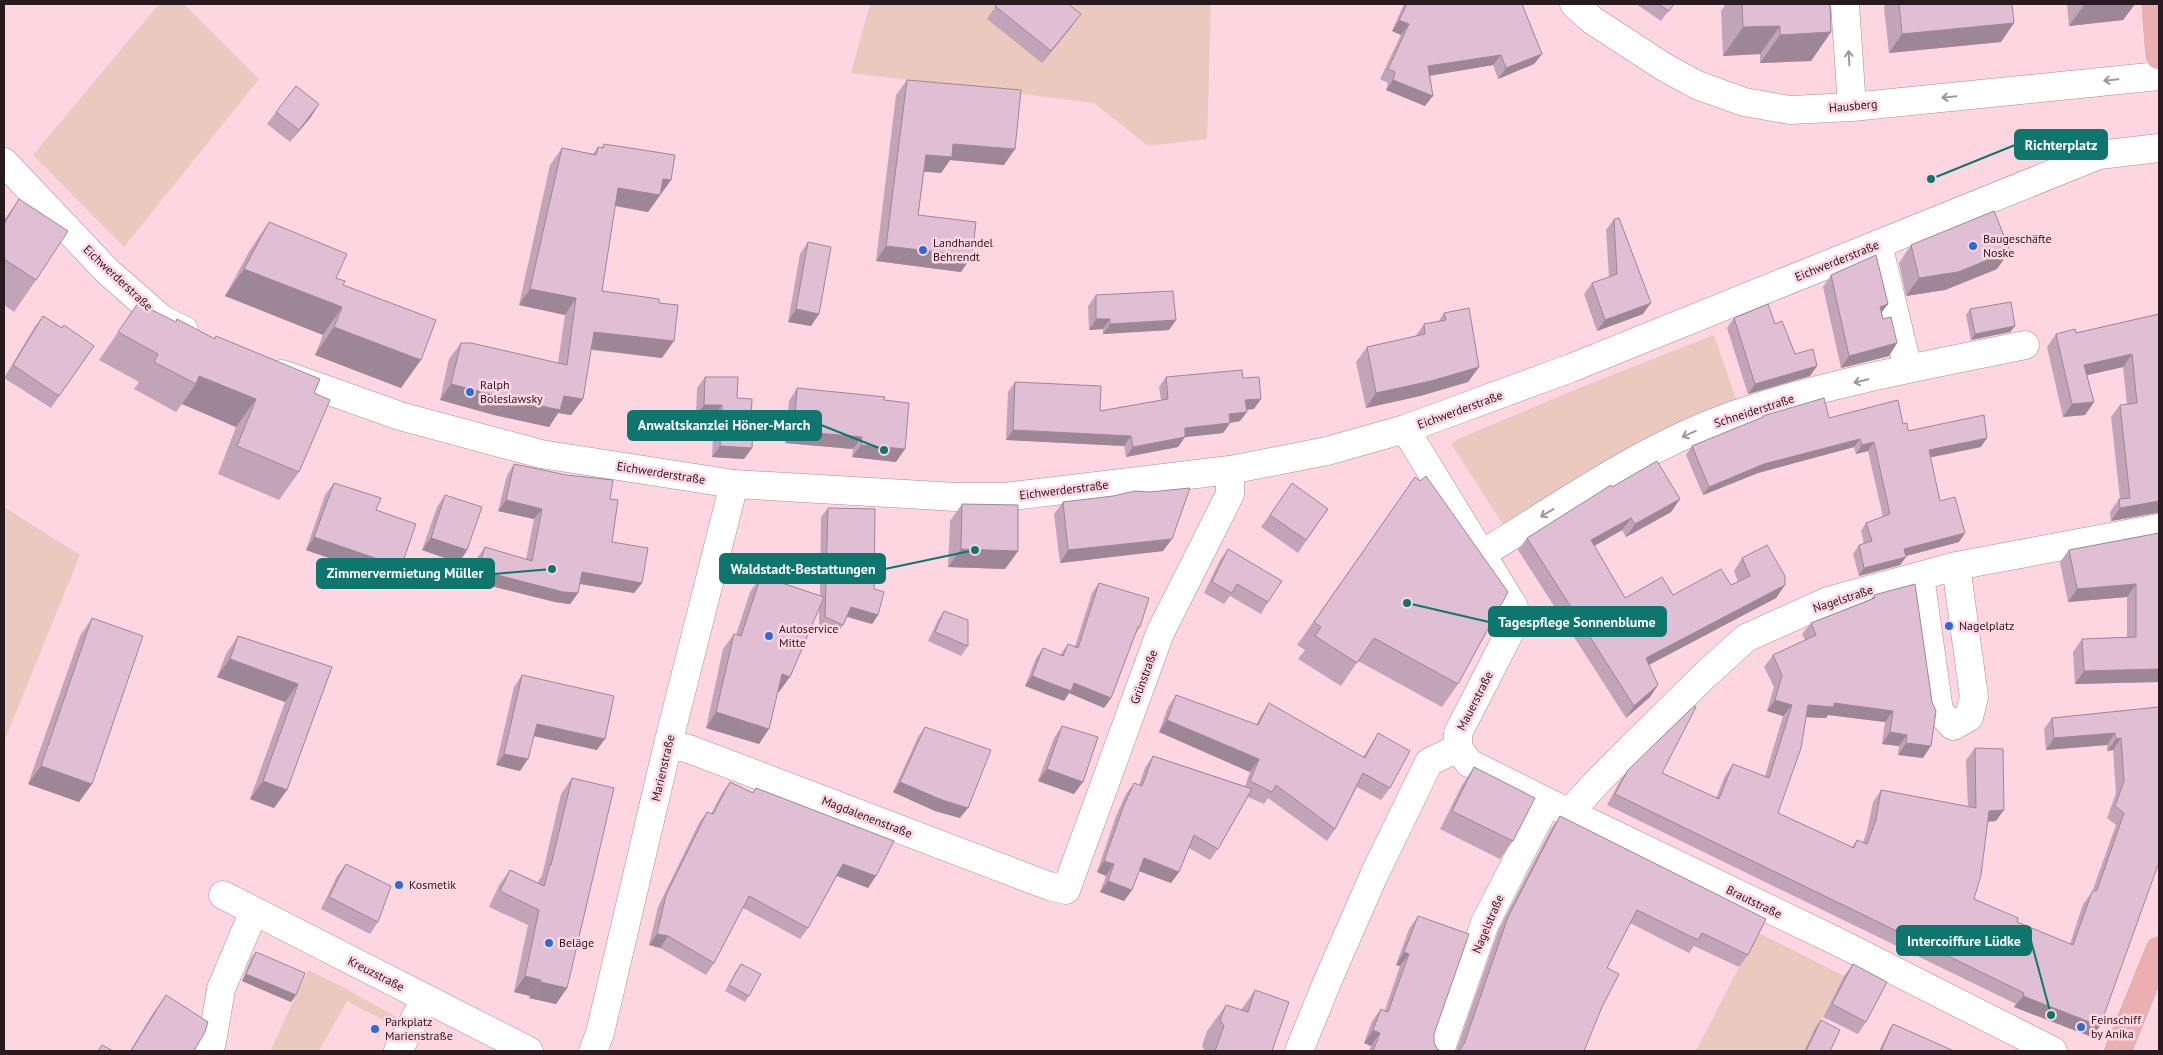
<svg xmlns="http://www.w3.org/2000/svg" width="2163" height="1055" font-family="'PT Sans',sans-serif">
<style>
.green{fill:#ebc9be}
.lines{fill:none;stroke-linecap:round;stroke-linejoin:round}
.minor-casing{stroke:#ae8994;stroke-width:29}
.major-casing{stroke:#fff;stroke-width:29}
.minor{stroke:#fff;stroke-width:28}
.major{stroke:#ebafb2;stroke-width:28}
.wall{fill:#c1a4b7}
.shaded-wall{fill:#9d8695}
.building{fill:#e0bfd5;stroke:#9d8695}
.oneway{stroke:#9f989a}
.poi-dot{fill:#2c6cda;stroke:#fed6e2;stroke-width:2}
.labels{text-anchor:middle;stroke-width:5;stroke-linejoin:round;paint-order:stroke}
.street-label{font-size:12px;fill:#291a1f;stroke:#fed6e2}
.poi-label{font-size:12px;fill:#291a1f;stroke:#fed6e2;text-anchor:start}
.leader{fill:none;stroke:#0f766e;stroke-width:2}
.callout-dot{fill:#0f766e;stroke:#fed6e2;stroke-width:2}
.callout{fill:#0f766e;stroke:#0f766e;stroke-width:2}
.callout-label{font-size:14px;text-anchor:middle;font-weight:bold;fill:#fff}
</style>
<rect width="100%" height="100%" fill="#fed6e2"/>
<path class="green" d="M159 4H184L259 79 124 247 33 155Z
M870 4H1211L1207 139 1148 146 1094 103 851 73Z
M1714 335 1738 405 1504 526 1451 444 1458 439 1579 388Z
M4 507 80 555 4 742Z
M1757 932 1844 976 1804 1051H1696Z
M308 970 341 986 400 1019 392 1025 347 1001 319 1051H270Z"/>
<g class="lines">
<g class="minor-casing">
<path id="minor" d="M1574 4 1592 20 1664 67 1697 85 1744 102 1790 110 1852 107 2159 76
M1845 4 1852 107
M4 162 107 271 163 320 184 330
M1878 244 1908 369
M282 374 400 416 541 454 734 484 956 497H1004L1230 470 1327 451 1405 429 1571 368 2099 155 2159 148
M1405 429 1514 607V624L1458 733V748
M1482 554C1564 504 1646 445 1737 414 1830 382 1929 365 2025 345
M1920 576 1939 711 1953 726 1969 717 1974 697 1956 566
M668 744 689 749 1049 886 1066 890 1160 633 1230 494V470
M1458 748 1469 763 1547 802 1838 942 2053 1051
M1569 813 1597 782 1704 676 1746 638 1828 601 1956 566 2159 528
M223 895 529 1051
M208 1051 212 1042 221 989 254 911
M398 1051 425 999
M593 1051 600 1033 668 744 734 484
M1299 1051 1328 980 1374 875 1429 762 1458 748
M1440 1051 1485 923 1547 802"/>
</g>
<g class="major-casing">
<path id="major" d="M2155 4 2159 55
M2118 1051 2159 950"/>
</g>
<use href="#minor" class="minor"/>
<use href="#major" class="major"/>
</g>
<path class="wall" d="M997 4 1072 26 1042 63 987 19Z
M1404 4H1522L1542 54 1534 64 1498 79 1493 65 1430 76 1425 106 1386 90 1388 83 1380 79 1401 35 1392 31Z
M1636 4H1674L1661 21Z
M1726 4H1830L1831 32 1811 61 1760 63V54L1723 56 1721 11Z
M1886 4H2012L2001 42 1889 53 1884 7Z
M2067 4H2135L2123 20 2069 26Z
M907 80 1004 165 950 160 941 173 924 171 918 215 961 272 876 261 896 95Z
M319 104 290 142 267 124 276 112Z
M604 144 671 180 648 212 615 206 602 291 659 303 662 358 591 350 583 399 571 415 558 413 549 427 494 415 440 400 449 359 461 343 558 363 565 315 519 305 550 165 562 148 593 154 598 147 601 148Z
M19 199 36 280 14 312 4 305V220Z
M1614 219 1643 314 1597 331 1584 294 1592 283 1609 277 1606 230Z
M269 222 343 285 401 388 315 355 323 335 225 296 250 250Z
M808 242 819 314 811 326 788 322 800 254Z
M1911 245 1997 269 1945 290 1906 296 1899 263Z
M1831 275 1888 304 1881 313 1883 319 1897 343 1889 356 1841 368 1823 287Z
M1096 295 1176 320 1169 330 1103 334V329L1089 330 1088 306Z
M138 303 175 322 177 319 214 339 216 336 314 393 299 472 279 500 218 474 236 427 182 404 176 412 134 389 139 382 99 360Z
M1970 309 2015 326 2010 332 1971 340 1966 315Z
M1444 313 1479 367 1468 382 1420 396 1366 408 1356 362 1367 347 1415 337 1424 324 1438 322Z
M2159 314 2156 513 2111 521 2110 512 2119 499H2120L2111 417 2120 405 2127 404 2123 367 2087 375 2094 402 2085 415 2063 417 2047 347 2056 334 2076 333Z
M43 316 62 328 94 346 51 408 4 378 34 328Z
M1734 318 1775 324 1795 354 1817 366 1810 376 1748 394 1727 328Z
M705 377 737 398 751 418 752 448 744 459 712 457 714 416H696L697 388Z
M1166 377 1243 378 1254 409 1246 410 1247 412 1240 421 1230 423 1223 433 1185 437 1178 447 1126 457 1124 446 1006 440 1008 392 1015 382 1100 411 1161 400 1159 387Z
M797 388 884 400 896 462 852 457 853 449 785 443 789 401Z
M1763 416 1829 418 1903 424 1908 431 1981 447 1930 457 1940 501 1959 542 1906 556 1900 565 1859 576 1853 554 1859 545 1864 544 1861 531 1866 523 1883 517 1868 451 1856 454 1854 447 1758 473 1703 495 1686 455 1692 446 1761 418Z
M514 464 610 499 612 542 642 583 634 593 580 584 578 593 570 604 555 602 471 581 477 558 485 547 526 559 534 519 498 511 507 475Z
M1415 477 1458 684 1442 707 1358 661 1341 686 1298 659 1305 650 1297 645Z
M334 483 376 510 393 580 306 550 325 495Z
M1292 483 1328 509 1298 553 1261 527Z
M1612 487 1680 499 1671 512 1626 537 1622 530 1594 546 1625 598 1673 595 1731 585 1738 582 1734 571 1742 558 1785 585 1776 598 1649 665 1658 685 1650 697 1626 718 1518 550 1527 538Z
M445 495 467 550 459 563 422 550 437 507Z
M1063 502 1163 551 1060 563 1054 514Z
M962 504 1018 551 1005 569 948 567 950 521Z
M828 508 874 589 878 615 872 624 847 617 843 625 837 635 819 627V609L779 692H778L759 744 706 728 723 649 734 634 736 635 750 592 761 576 820 596 821 517Z
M2159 533V682L2075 684 2073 652 2082 639 2127 637V597L2068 602 2060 562 2069 550Z
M1228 549 1268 602 1261 614 1230 596 1224 604 1204 593 1220 560Z
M1099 583 1140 627 1135 635 1111 698 1104 708 1069 693 1064 701 1025 686 1036 658 1043 648 1060 655 1068 644 1075 646 1092 593Z
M1874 595 1923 758 1898 755 1899 746 1882 744 1885 722 1828 715 1826 718 1806 717 1778 813 1852 847 1857 840 1863 842 1867 831 1873 802 1881 790 1968 807 1966 760 1975 748 1996 821 1988 822 1974 899 2017 922 2070 944 2083 904 2092 892 2116 825 2107 818 2116 793 2113 750 2107 751V745L2046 750 2044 729 2052 718 2159 707 2100 1026 2092 1037 2014 1007 2016 1004 1607 805 1620 781 1628 770 1662 773 1716 798 1725 776 1733 764 1765 776 1783 716 1767 711 1774 687 1764 667 1773 655 1805 640 1802 634 1811 623 1871 599Z
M944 611 968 646 961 656 928 641 938 620Z
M92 618V784L79 802 28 784 80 636Z
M238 636 332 667 287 790 274 808 250 799 285 702 217 677 226 654Z
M522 675 597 750 534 736 520 771 496 765 514 687Z
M1176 695 1256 725 1261 715 1269 703 1363 757 1370 746 1378 733 1390 788 1381 800 1357 787 1335 829 1327 841 1268 798 1264 804 1248 797 1218 849 1210 860 1189 848 1179 872 1171 883 1139 871 1132 890 1124 901 1100 892 1106 876 1097 872 1116 816 1126 794 1134 783 1139 785 1145 768 1153 756 1245 786 1250 772 1159 732 1168 707Z
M1062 726 1074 794 1038 781 1054 738Z
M925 727 960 818 935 811 893 792 918 737Z
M1474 767 1513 841 1500 859 1440 829 1462 785Z
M572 778 567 988 556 1004 529 998 530 996 514 992 528 925 489 907 499 885 510 870 538 883 539 880 542 876 561 794Z
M730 782 752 793 756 788 876 876 868 888 837 876 808 928 800 939 743 908 714 963 706 975 660 948 649 945 658 907 699 823 707 812 711 814 722 793Z
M1560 816 1748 955 1739 967 1694 946 1689 953 1630 923 1607 968 1602 1007 1456 1051 1499 929 1551 829Z
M346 864 378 922 370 934 321 909 337 876Z
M1418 916 1434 1034V1042L1437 1049 1441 1051H1369L1371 1046 1364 1043 1372 1021 1381 1009 1385 1010 1400 966 1396 965 1409 929Z
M256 952 296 995 291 1002 242 981 251 958Z
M741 964 749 996 745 1002 725 991 736 971Z
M1853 964 1866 1022 1858 1034 1823 1017 1844 976Z
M1255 990 1272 1051H1205L1202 1046 1207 1031 1226 1005 1241 1010Z
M166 995 194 1051H130L153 1013Z
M1821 1020 1830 1051H1804L1816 1026Z
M1893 1024 1954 1051H1879L1889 1030Z"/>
<path class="shaded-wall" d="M2085 4H2135L2123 20 2069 26Z
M1081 14 1072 26 1042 63 1051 51Z
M1399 20 1409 24 1401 35 1392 31Z
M2014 23 2001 42 1889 53 1902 34Z
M1780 26 1760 54 1723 56 1743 27Z
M1831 32 1811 61 1760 63 1780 35Z
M1542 54 1534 64 1498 79 1506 68Z
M1501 55 1493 65 1421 77 1428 66Z
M1393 80 1433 96 1425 106 1386 90Z
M319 104 311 117 290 142 299 130Z
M953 144 1015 149 1004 165 950 160 941 173 916 171 926 155Z
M663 179 671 180 648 212 606 204 618 188Z
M886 246 972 256 961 272 876 261Z
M2010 251 1997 269 1945 290 1906 296 1919 278Z
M244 269 342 307 323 335 225 296Z
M530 289 576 298 565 315 519 305Z
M1651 303 1643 314 1597 331 1605 320Z
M1888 304 1879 316 1880 307Z
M796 309 819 314 811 326 788 322Z
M1096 319H1110L1103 329 1089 330Z
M1176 320 1169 330 1103 334 1110 324Z
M2015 326 2010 332 1971 340 1975 334Z
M334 327 421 360 401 388 315 355Z
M594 332 674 341 662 358 582 348Z
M1897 343 1889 356 1841 368 1849 356Z
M2132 354 2123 367 2075 378 2084 365Z
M1817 366 1810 376 1748 394 1755 384Z
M1479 367 1468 382 1420 396 1366 408 1376 393Z
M199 376 256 399 236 427 182 404 196 384Z
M451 384 564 396 583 399 571 415 558 413 549 427 494 415 440 400Z
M1261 399 1254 409 1239 410 1245 400Z
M2094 402 2085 415 2063 417 2072 404Z
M704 405H722L714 416H696Z
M1247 412 1240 421 1222 424 1229 414Z
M1230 423 1223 433 1178 438 1185 428Z
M1013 430 1131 436 1124 446 1006 440Z
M794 431 862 437 853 449 785 443Z
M1185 437 1178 447 1126 457 1133 447Z
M1987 438 1981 447 1923 459 1929 450Z
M1860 439 1854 447 1758 473 1703 495 1709 487 1764 464Z
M1874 442 1868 451 1856 454 1862 445Z
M861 445 905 449 896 462 852 457Z
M720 446 752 448 744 459 712 457Z
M1680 499 1671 512 1626 537 1635 524Z
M506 500 542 509 534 519 498 511Z
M2159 501V513H2156L2111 521 2120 508Z
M1631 518 1622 530 1582 553 1591 540Z
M1965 533 1959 542 1898 558 1904 549Z
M314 537 401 567 393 580 306 550Z
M431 538 467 550 459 563 422 550Z
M1172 539 1163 551 1060 563 1068 550Z
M961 549 1018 551 1005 569 948 567Z
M1906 557 1900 565 1859 576 1864 568Z
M478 570 578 593 570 604 555 602 471 581Z
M582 572 642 583 634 593 575 583Z
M2136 584 2127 597 2068 602 2077 589Z
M1785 585 1776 598 1637 671 1646 658Z
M851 607 878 615 872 624 845 616Z
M230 659 298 684 285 702 217 677Z
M2159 669V682L2075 684 2084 671Z
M782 674 790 677 779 692 772 689Z
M1032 676 1074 683 1111 698 1104 708 1069 693 1064 701 1025 686Z
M1658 685 1650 697 1626 718 1634 706Z
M1775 700 1792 705 1783 716 1767 711Z
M1834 703 1893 711 1885 722 1828 715 1826 718 1800 717 1808 705Z
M716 712 769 729 759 744 706 728Z
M1167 720 1259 759 1250 772 1159 732Z
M537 724 605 739 597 750 529 735Z
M1890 732 1907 735 1899 746 1882 744Z
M2115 733 2107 745 2046 750 2054 738Z
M2121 738 2113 750 2107 751 2116 739Z
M1906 743 1931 746 1923 758 1898 755Z
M504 754 528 759 520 771 496 765Z
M41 766 92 784 79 802 28 784Z
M1047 769 1083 782 1074 794 1038 781Z
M263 781 287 790 274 808 250 799Z
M900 782 968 808 960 818 935 811 893 792Z
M2004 810 1996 821 1981 822 1989 811Z
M1144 858 1179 872 1171 883 1136 870Z
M1104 861 1114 864 1106 876 1097 872Z
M843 864 876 876 868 888 835 875Z
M1108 881 1132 890 1124 901 1100 892Z
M657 934 668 936 660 948 649 945Z
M1404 952 1409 954 1400 966 1396 965Z
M246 974 296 995 291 1002 242 981Z
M525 976 541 980 530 996 514 992Z
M540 982 567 988 556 1004 529 998Z
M2023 996 2100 1026 2092 1037 2014 1007Z
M1373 1030 1380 1033 1371 1046 1364 1043Z"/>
<path class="building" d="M997 4H1068L1081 14 1051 51 995 6Z
M1407 4H1522L1542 54 1506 68 1501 55 1428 66 1433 96 1393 80 1395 72 1388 69 1409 24 1399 20Z
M1658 4H1674L1669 11Z
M1742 4H1830L1831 32 1780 35V26L1743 27Z
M1899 4H2012L2014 23 1902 34Z
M907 80 1021 90 1015 149 953 144 952 157 926 155 918 215 976 222 972 256 886 246Z
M296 86 319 104 299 130 276 112Z
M604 144 675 155 671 180 663 179 660 195 618 188 602 291 659 299V303L678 305 674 341 594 332 583 399 564 396 560 410 505 398 451 384 461 343H471L567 365 576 298 530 289 562 148 596 155 598 147 603 148Z
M19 199 68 231 36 280 4 259V224Z
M1994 211 2010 251 1958 272 1919 278 1911 245Z
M1619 218 1651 303 1605 320 1592 283 1617 274 1614 219Z
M269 222 347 254 336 278 345 281 343 285 436 320 421 360 334 327 342 307 244 269Z
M808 242 831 247 819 314 796 309Z
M1876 255 1888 304 1880 307 1883 319 1891 317 1897 343 1849 356 1831 275Z
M1173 291 1176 320 1110 324V319H1096V295Z
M2011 302 2015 326 1975 334 1970 309Z
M138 303 176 322 177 319 215 339 216 336 320 379 314 393 330 400 299 472 237 446 256 399 199 376 196 384 154 362 158 354 118 332Z
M1768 304 1775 324 1782 321 1795 354 1813 349 1817 366 1755 384 1734 318Z
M1469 308 1479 367 1431 381 1376 393 1367 347 1425 334 1424 324 1446 320 1444 313Z
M2159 314V501L2120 508 2119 499 2130 498 2120 405 2137 403 2132 354 2084 365 2094 402 2072 404 2056 334 2075 329 2076 333Z
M43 316 62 328 64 325 94 346 59 396 13 365Z
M1242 370 1243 378 1259 377 1261 399 1245 400 1247 412 1229 414 1230 423 1185 428V437L1133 447 1131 436 1013 430 1015 382 1101 386 1100 411 1168 399 1166 377Z
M705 377H738L737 398 752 399 751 418H753L752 448 720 446 722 405H704Z
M797 388 885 397 884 400 909 403 905 449 861 445 862 437 794 431Z
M1824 398 1829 418 1898 400 1903 424 1907 423 1908 431 1984 415 1987 438 1929 450 1940 501 1955 497 1965 533 1904 549 1906 557 1864 568 1859 545 1872 541 1866 523 1890 514 1874 442 1862 445 1860 439 1764 464 1709 487 1692 446 1763 417V416Z
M1657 461 1680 499 1635 524 1631 518 1591 540 1625 598 1662 577 1673 595 1721 569 1731 585 1750 576 1742 558 1767 545 1785 576V585L1646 658 1658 685 1634 706 1527 538 1611 485 1612 487Z
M514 464 566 475 613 480 610 499 618 500 612 542 648 548 642 583 582 572 578 593 563 592 478 570 485 547 532 561 542 509 506 500Z
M1426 476 1508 592 1458 684 1374 638 1357 663 1315 636 1321 627 1314 622 1415 477 1420 481Z
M334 483 381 498 376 510 416 524 401 567 314 537Z
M1292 483 1328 509 1306 540 1270 515Z
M1190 488 1172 539 1068 550 1063 502 1113 496 1135 491 1150 492Z
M445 495 482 507 467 550 431 538Z
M962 504 1018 505V551L961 549Z
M828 508 875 509 874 589 884 592 878 615 851 607 843 625 825 617Z
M2159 533V669L2084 671 2082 639 2136 637V584L2077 589 2069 550Z
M1228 549 1282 581 1268 602 1237 584 1232 593 1212 582Z
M761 576 824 597 790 677 782 674 769 729 716 712 734 634 741 636Z
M1099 583 1149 598 1140 627H1138L1111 698 1074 683 1071 691 1032 676 1043 648 1063 656 1068 644 1078 648Z
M1915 584 1932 702 1936 711 1931 746 1906 743 1907 735 1890 732 1893 711 1834 703V707L1808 705 1801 748 1778 813 1854 848 1857 840 1867 844 1876 820 1881 790 1976 808 1975 748 2003 749 2004 810 1989 811 1981 875 1974 899 2018 918 2017 922 2073 945 2092 892 2097 890 2124 813 2115 806 2124 781 2121 738 2116 739 2115 733 2054 738 2052 718 2159 707V862L2100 1026 2023 996 2024 993 1615 794 1628 770 1694 706 1696 707 1662 773 1719 799 1733 764 1769 778 1792 705 1775 700 1782 675 1773 655 1816 635 1811 623 1875 598 1874 595Z
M944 611 968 620V646L935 632Z
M92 618 143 636 92 784 41 766Z
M238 636 332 667 287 790 263 781 298 684 230 659Z
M522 675 614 696 605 739 537 724 528 759 504 754Z
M1176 695 1258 725 1269 703 1365 758 1378 733 1410 751 1390 788 1363 773 1335 829 1276 785 1272 792 1250 781 1259 759 1167 720Z
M1062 726 1098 737 1083 782 1047 769Z
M925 727 991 750 968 808 942 800 900 782Z
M1153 756 1252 789 1218 849 1194 835 1179 872 1144 858 1132 890 1108 881 1114 864 1104 861 1124 805 1134 783 1142 786Z
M1474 767 1535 798 1513 841 1452 811Z
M572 778 614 788 567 988 540 982 541 980 525 976 539 910 500 891 510 870 544 886 550 864 551 865Z
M730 782 753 793 756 788 894 841 876 876 843 864 808 928 749 896 714 963 668 936 657 934 666 895 707 812 713 814Z
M1560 816 1766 919 1748 955 1702 933 1698 940 1637 910 1607 968 1619 974 1602 1007 1584 1051H1457H1459L1464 1044 1508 917Z
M346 864 391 886 378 922 329 897Z
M1418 916 1469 934 1434 1034V1042L1437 1049 1441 1051H1373L1380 1033 1373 1030 1381 1009 1388 1012 1409 954 1404 952Z
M256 952 305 973 296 995 246 974Z
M741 964 761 974 749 996 729 985Z
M1853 964 1887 982 1866 1022 1832 1004Z
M1255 990 1289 1002 1272 1051H1215L1224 1026 1220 1020 1226 1005 1248 1012Z
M166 995 208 1022 205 1032 194 1051H131Z
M1821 1020 1840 1030 1830 1051H1806Z
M1893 1024 1954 1051H1881Z
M102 1045 113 1051H98Z"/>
<defs><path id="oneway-shaft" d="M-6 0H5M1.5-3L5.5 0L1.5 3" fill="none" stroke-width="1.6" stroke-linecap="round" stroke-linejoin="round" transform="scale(1.25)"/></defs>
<g class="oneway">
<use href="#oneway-shaft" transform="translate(1849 58) rotate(-93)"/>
<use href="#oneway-shaft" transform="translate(2111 80) rotate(174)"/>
<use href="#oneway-shaft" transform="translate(1949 97) rotate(174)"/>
<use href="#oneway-shaft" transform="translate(1861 381) rotate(166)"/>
<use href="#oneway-shaft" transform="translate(1689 434) rotate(156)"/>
<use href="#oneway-shaft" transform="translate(1547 513) rotate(149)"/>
</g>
<g class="poi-dot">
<circle cx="1973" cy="246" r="5"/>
<circle cx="923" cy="250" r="5"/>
<circle cx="470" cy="392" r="5"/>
<circle cx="1949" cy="626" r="5"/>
<circle cx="769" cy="636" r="5"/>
<circle cx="399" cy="885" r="5"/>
<circle cx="549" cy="943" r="5"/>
<circle cx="2081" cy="1027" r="5"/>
<circle cx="375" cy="1029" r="5"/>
</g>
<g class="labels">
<g class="street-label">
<text transform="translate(1853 106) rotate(-5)" y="4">Hausberg</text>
<text transform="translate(1837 261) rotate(-22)" y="4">Eichwerderstraße</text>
<text transform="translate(118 278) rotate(43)" y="4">Eichwerderstraße</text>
<text transform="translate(1460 410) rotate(-20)" y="4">Eichwerderstraße</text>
<text transform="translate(1754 411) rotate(-18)" y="4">Schneiderstraße</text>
<text transform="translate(661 473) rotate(9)" y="4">Eichwerderstraße</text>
<text transform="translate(1064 490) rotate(-7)" y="4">Eichwerderstraße</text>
<text transform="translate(1843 599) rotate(-18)" y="4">Nagelstraße</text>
<text transform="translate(1144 677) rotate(-70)" y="4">Grünstraße</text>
<text transform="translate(1475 701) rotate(-63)" y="4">Mauerstraße</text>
<text transform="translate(663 768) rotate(-77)" y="4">Marienstraße</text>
<text transform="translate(867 817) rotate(21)" y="4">Magdalenenstraße</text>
<text transform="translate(1754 902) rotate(26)" y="4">Brautstraße</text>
<text transform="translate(1488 924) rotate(-67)" y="4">Nagelstraße</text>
<text transform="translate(376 974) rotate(27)" y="4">Kreuzstraße</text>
</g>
<g class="poi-label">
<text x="1983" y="243">Baugeschäfte<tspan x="1983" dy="14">Noske</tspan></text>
<text x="933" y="247">Landhandel<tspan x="933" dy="14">Behrendt</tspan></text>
<text x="480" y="389">Ralph<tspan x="480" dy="14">Boleslawsky</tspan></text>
<text x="1959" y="630">Nagelplatz</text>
<text x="779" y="633">Autoservice<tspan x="779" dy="14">Mitte</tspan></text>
<text x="409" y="889">Kosmetik</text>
<text x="559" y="947">Beläge</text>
<text x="2091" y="1024">Feinschiff<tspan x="2091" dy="14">by Anika</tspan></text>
<text x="385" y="1026">Parkplatz<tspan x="385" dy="14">Marienstraße</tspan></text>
</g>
</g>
<path class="leader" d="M1931 179L2015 145M884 450L821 425M975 550L885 569M552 569L494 574M1407 603L1489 622M2051 1015L2031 941"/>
<g class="callout-dot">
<circle cx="1931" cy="179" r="5"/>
<circle cx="884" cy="450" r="5"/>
<circle cx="975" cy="550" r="5"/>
<circle cx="552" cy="569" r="5"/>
<circle cx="1407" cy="603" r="5"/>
<circle cx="2051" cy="1015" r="5"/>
</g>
<g class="callout">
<rect x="2015" y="130" width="92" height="29" rx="5"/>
<rect x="628" y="411" width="193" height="29" rx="5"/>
<rect x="720" y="554" width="165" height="29" rx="5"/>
<rect x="317" y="559" width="177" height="29" rx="5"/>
<rect x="1489" y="607" width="177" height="29" rx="5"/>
<rect x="1897" y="926" width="134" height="29" rx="5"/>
</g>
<g class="callout-label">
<text x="2061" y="150">Richterplatz</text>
<text x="724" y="430">Anwaltskanzlei Höner-March</text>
<text x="803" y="574">Waldstadt-Bestattungen</text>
<text x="405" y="578">Zimmervermietung Müller</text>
<text x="1577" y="627">Tagespflege Sonnenblume</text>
<text x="1964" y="946">Intercoiffure Lüdke</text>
</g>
<rect width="2163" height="1055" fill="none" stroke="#291a1f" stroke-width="10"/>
</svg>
